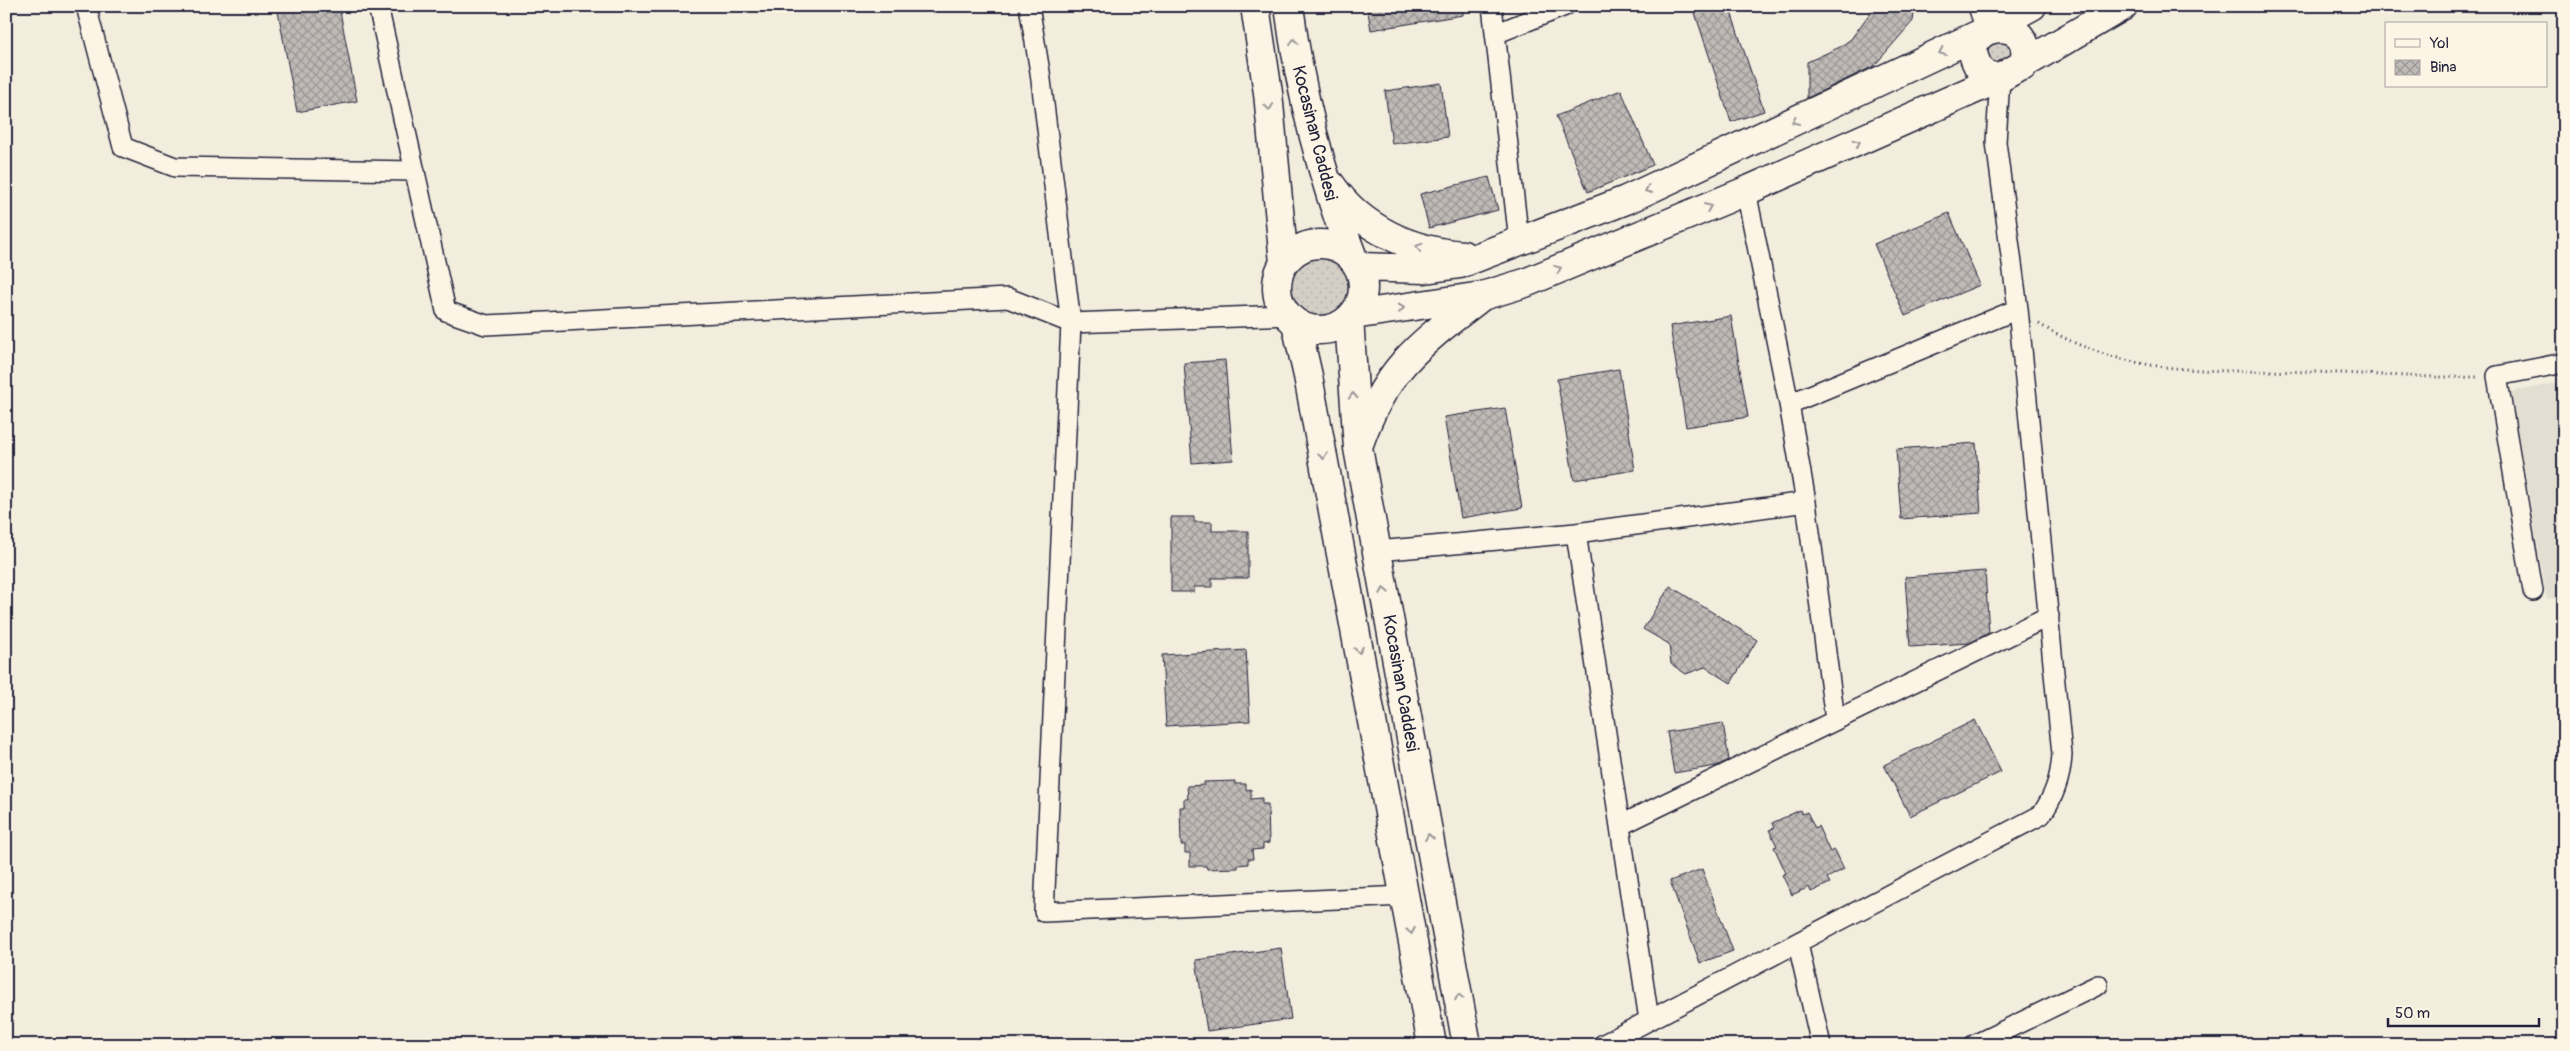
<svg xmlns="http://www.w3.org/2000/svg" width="2570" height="1051" font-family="Pangolin,sans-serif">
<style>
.built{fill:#e3ded2}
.grass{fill:url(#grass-dots);stroke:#7b7880}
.building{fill:url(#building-cross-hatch);stroke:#22223b}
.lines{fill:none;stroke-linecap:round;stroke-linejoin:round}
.minor-casing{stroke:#22223b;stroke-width:22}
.secondary-casing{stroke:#22223b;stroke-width:31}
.path{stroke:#22223b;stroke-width:3;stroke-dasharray:1 4;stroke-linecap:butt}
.minor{stroke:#fcf5e5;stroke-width:19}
.secondary{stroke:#fcf5e5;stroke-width:28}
.oneway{stroke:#9a9698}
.labels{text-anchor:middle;stroke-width:4;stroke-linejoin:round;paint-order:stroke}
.street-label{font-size:18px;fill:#22223b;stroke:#fcf5e5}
</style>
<defs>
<pattern id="grass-dots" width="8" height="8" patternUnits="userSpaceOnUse" patternTransform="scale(1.25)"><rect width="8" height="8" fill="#d4cfc6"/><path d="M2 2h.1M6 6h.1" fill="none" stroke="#b6b1ab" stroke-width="1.8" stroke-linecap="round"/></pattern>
<pattern id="building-cross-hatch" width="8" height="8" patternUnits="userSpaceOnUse" patternTransform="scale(1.25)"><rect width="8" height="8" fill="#bfbab6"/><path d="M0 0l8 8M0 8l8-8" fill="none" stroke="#9b9795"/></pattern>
</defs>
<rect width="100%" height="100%" fill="#f3edde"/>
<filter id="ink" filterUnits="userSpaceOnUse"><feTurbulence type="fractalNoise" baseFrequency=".02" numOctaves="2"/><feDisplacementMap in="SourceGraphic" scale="10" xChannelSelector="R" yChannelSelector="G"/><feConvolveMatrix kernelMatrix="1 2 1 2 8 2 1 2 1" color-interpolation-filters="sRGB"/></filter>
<g filter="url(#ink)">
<path class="built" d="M2564 382V596L2547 599 2511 392Z"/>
<path class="grass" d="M1984 41H2010L2012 58 1993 69 1981 46Z
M1288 287a32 32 0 1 1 64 0a32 32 0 1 1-64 0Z"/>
<path class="building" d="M277 6H339L357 101 297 112Z
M1367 6H1463V15L1371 30Z
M1706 6H1729L1764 111 1731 122 1694 10Z
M1875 6H1915L1913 21 1874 66 1807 98V62L1840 47 1851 39Z
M1441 83 1448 137 1392 144 1385 91Z
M1621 90 1653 165 1588 192 1556 116Z
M1489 177 1498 210 1429 228 1420 194Z
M1949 213 1980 285 1905 316 1874 244Z
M1731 316 1748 417 1686 427 1670 326Z
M1225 360 1233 460 1192 463 1184 363Z
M1619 369 1635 470 1574 480 1557 379Z
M1505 408 1522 508 1461 518 1444 417Z
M1976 443 1981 513 1901 519 1896 449Z
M1171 517H1194V522H1212V531H1248V578H1212V587H1194V592H1171Z
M1985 571 1989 633 1969 643 1910 647 1905 577Z
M1670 586 1757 640 1731 683 1705 667 1686 674 1671 664 1669 644 1643 629Z
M1246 650 1250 721 1166 726 1162 655Z
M1975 720 2001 772 1910 816 1884 765Z
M1723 723 1729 760 1716 766 1674 773 1667 732Z
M1235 781V784H1246V790L1251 789V799L1262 798V804H1268L1269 843 1263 844V849L1252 850 1253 859H1248V864L1238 865V868L1207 869 1206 866H1190V853H1185V845H1181L1180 807H1184V799H1188L1187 786 1204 785V782Z
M1800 810 1802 814 1807 812 1815 828 1818 826 1830 852 1835 850 1844 869 1827 878 1830 883 1811 892 1809 887 1792 895 1782 875 1786 873 1774 847 1777 846 1769 830 1774 828 1772 823Z
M1702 869 1733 951 1700 963 1670 881Z
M1281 948 1291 1019 1207 1031 1196 960Z"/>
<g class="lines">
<g class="minor-casing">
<path id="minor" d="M86 6 123 147 175 167 415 171
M378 6 446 311 486 325 1008 298 1071 323 1288 315
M1029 6 1040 72 1071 323 1044 912 1405 896
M1492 6 1519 241
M1978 6 1986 31
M1495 34 1565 6
M1789 404 2018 309
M1806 502 1835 720
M1576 533 1649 1020
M1377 551 1576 533 1806 502 1789 404 1746 191
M2533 591 2497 376 2564 363
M1621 825 2049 616
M1798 944 1821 1045
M1602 1045 2041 815C2055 796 2061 777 2062 754L2018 309 1996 142 2000 78
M1974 1045 2098 985"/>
</g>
<g class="secondary-casing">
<path id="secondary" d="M1255 6 1268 93 1284 263
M1289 6C1300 93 1321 176 1353 258
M2000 78C1989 77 1980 73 1976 62 1957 22 2040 11 2023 66
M1331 185C1361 229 1411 251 1463 255
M1277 287a43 43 0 1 1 86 0a43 43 0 1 1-86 0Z
M1359 267 1425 269 1460 264 1626 200 1986 31 2032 6
M1353 315 1482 296 1525 283 1746 191 2000 78 2123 6
M1349 319 1358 448 1467 1045
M1296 323 1308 376 1432 1045
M1359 444C1385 368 1420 344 1481 297"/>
</g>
<path class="path" d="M2039 324C2131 380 2213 369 2315 372 2370 374 2424 378 2479 377"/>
<use href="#minor" class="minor"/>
<use href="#secondary" class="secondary"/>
</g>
<defs><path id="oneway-chevron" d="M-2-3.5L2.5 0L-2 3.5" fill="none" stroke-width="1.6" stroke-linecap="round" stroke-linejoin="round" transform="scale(1.25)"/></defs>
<g class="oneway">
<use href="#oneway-chevron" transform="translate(1294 42) rotate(-98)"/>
<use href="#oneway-chevron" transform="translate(1942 52) rotate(155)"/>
<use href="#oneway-chevron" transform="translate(1269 107) rotate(84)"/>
<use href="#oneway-chevron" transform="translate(1795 121) rotate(155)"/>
<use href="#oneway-chevron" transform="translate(1857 143) rotate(-23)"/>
<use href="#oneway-chevron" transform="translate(1648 190) rotate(155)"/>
<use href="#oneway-chevron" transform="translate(1708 207) rotate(-23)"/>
<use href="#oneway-chevron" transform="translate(1419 247) rotate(-164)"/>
<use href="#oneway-chevron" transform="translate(1558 269) rotate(-22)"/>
<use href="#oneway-chevron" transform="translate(1401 308) rotate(-8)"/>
<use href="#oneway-chevron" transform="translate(1353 396) rotate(-93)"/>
<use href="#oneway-chevron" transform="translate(1323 456) rotate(79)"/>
<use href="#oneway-chevron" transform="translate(1384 591) rotate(-100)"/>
<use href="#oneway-chevron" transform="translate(1359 650) rotate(80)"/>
<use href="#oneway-chevron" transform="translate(1429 837) rotate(-100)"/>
<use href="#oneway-chevron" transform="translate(1411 931) rotate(80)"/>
<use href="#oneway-chevron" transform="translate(1459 997) rotate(-100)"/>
</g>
</g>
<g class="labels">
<g class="street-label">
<text transform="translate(1315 133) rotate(76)" y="6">Kocasinan Caddesi</text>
<text transform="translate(1401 683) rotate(80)" y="6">Kocasinan Caddesi</text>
</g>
</g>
<rect width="2570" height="1051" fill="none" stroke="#fcf5e5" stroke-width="25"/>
<rect x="12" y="12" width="2545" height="1026" fill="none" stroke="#22223b" stroke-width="2" filter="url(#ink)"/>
<rect x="2385" y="22" width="162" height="65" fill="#fcf5e5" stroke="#a5a1a1"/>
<rect x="2395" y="39" width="25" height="8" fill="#fcf5e5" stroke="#a5a1a1"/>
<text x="2430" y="48" font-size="15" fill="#22223b">Yol</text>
<rect x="2395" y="60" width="25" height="15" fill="url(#building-cross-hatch)" stroke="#a5a1a1"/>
<text x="2430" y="72" font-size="15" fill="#22223b">Bina</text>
<path d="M2388 1018v8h151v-8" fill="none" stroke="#22223b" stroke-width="2.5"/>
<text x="2395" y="1018" font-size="15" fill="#22223b" stroke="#fcf5e5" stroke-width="4" paint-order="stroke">50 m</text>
</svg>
